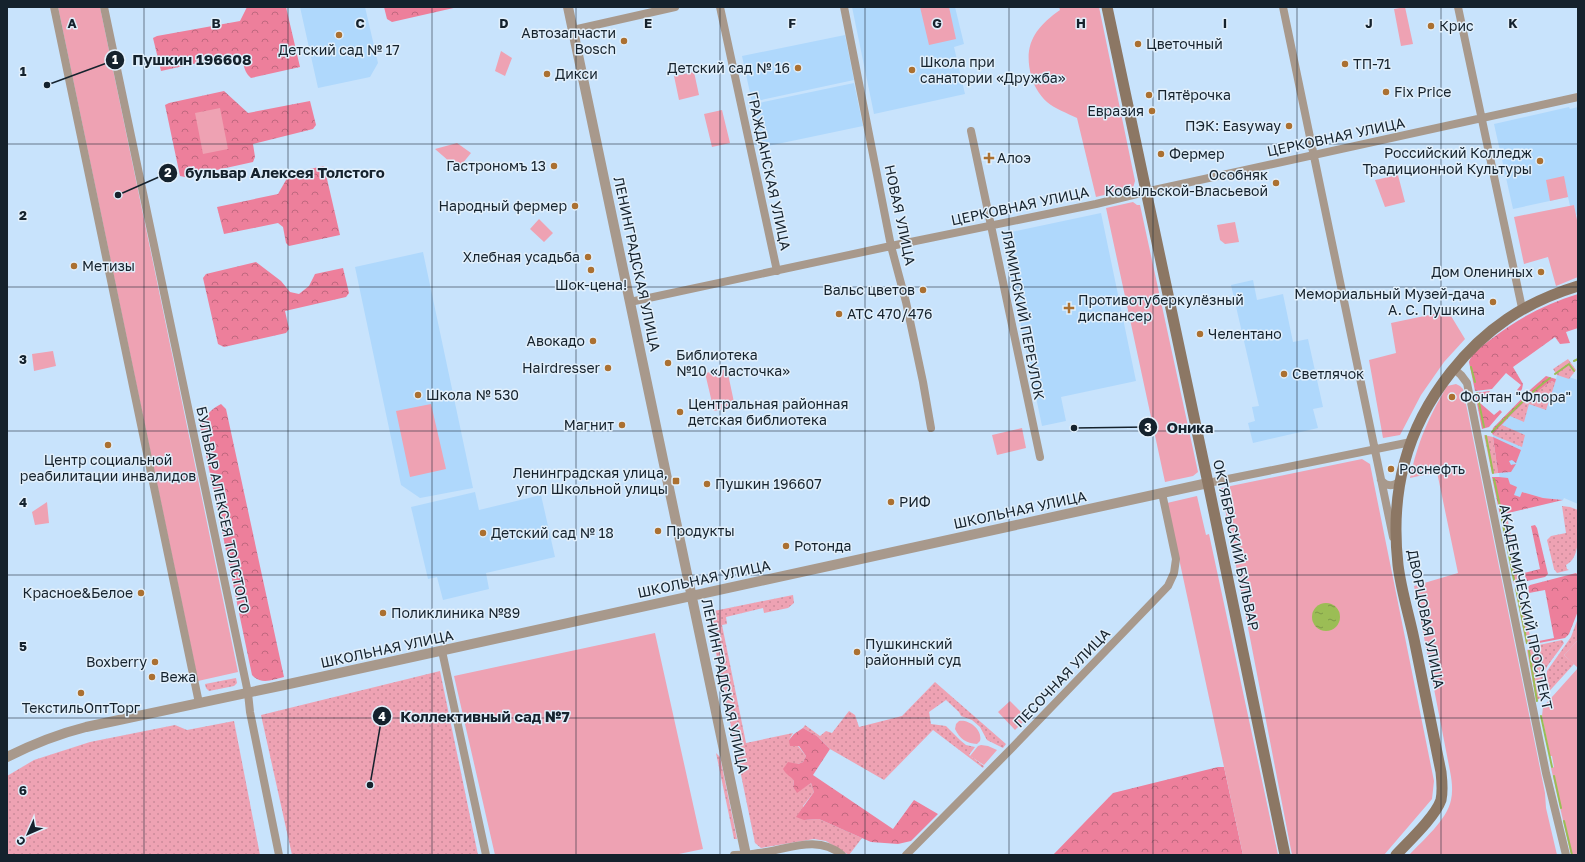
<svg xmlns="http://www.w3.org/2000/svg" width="1585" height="862" font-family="'Golos Text',sans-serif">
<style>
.built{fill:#afd8fc}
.grass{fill:url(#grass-dots)}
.forest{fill:url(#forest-crowns)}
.park{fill:#eea2b3}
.water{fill:url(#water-ripples)}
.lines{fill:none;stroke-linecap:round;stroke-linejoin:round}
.stream{stroke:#9bbd55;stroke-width:2}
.minor{stroke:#a8998c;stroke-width:8}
.tertiary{stroke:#a8998c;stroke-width:10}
.secondary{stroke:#8c7764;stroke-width:11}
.grid{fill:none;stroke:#15222d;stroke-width:1;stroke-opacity:0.55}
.poi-dot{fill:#ab7031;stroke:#e1effb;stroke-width:1.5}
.labels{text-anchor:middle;stroke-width:3;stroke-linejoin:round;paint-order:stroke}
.poi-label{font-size:14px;fill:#15222d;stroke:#e1effb;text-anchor:start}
.street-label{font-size:14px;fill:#15222d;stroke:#e1effb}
.grid-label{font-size:13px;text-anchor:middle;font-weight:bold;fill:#15222d;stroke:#e1effb;stroke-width:3;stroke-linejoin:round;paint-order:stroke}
.leader{fill:none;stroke:#15222d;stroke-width:1.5}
.callout-dot{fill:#15222d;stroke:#e1effb;stroke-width:1.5}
.mark-label{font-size:12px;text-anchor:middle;font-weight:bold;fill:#fff}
.callout-label{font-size:15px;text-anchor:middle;font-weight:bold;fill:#15222d;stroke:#e1effb;stroke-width:3;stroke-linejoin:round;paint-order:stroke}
</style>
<defs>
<pattern id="grass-dots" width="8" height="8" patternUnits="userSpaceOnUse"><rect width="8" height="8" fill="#eea2b3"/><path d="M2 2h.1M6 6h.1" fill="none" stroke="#cb8b9a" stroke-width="1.8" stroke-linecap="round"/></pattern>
<pattern id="forest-crowns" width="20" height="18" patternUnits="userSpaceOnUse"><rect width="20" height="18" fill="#ed7f9b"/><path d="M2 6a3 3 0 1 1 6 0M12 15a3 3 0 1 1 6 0" fill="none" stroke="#bf687f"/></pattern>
<pattern id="water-ripples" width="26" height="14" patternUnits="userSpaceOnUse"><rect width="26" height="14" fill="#9bbd55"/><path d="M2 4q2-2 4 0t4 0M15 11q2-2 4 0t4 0" fill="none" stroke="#7d9947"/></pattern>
</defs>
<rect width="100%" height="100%" fill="#c8e3fc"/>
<path class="built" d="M300 7H365L378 63 370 77 318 88Z
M852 7H955L964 44 954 47 965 94 874 114Z
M845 35 854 80 752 102 742 56Z
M854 83 863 126 763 147 754 104Z
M1569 107 1570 109 1578 107V214L1576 215 1574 205 1570 206 1568 197 1513 209 1494 124Z
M1101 213 1136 381 1061 397 1066 421 1042 426 1002 234Z
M423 252 473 488 420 498 401 485 355 267Z
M1253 280 1257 300 1283 294 1293 342 1308 339 1323 407 1313 409 1318 428 1253 443 1248 423 1255 421 1252 407 1259 406 1231 285Z
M1560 374 1578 380V504L1564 498 1563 500 1543 498 1522 492 1520 497 1502 492 1493 435 1517 408 1555 383 1557 375Z
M475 492 479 510 541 495 555 557 486 573 489 589 443 600 437 577 428 579 411 507Z"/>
<path class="grass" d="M1568 359 1576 370 1569 379 1557 375 1553 369Z
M1552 381 1555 383 1546 410 1529 404 1524 422 1510 416 1534 393Z
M1502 425 1525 435 1522 447 1493 435Z
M1484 435 1493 437 1498 473 1492 474Z
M1562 506 1570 507 1578 510C1578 525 1582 558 1566 565L1567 569 1569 570 1557 573 1554 569 1547 540 1551 536 1566 533Z
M1501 519H1505L1508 521 1520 579 1516 584H1514Z
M1515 588H1519L1521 590 1531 642 1526 644Z
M793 595 794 603 788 608 764 613 763 608 726 617 727 624 722 625 746 743 793 733 789 740 798 746 806 756 803 762 798 764 792 777 794 781 793 787 797 792 811 783 814 792 803 806 804 820 819 819 862 838 849 855 826 841 814 839 761 848 755 843 709 619V612Z
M1578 618V640L1564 655 1574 664 1544 697 1547 671 1571 637Z
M1562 640 1564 643C1548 667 1541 667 1541 698L1536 700 1527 650 1539 646V645Z
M440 671 478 855H292L261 715Z
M236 678 237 683 234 686 209 691 206 688 205 684Z
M935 682 1006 744 1003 748 987 740 980 727 972 720 961 716 959 712 946 700 929 712 931 724 946 726 960 740 966 745 975 747 969 755 984 766 983 768 933 730 884 780 830 749 817 736 803 728 805 725 820 736 826 731 832 733 849 711 855 715 859 727 902 716Z
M234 721 260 855H7V776L34 760 90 742 175 725 187 730Z
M716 753 720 757 737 839H734Z"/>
<path class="forest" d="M247 7H286L300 67 251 78C241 69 246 61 238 54L161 71 153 38 157 36 240 21Z
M384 7H458L392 22 387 19Z
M224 91 248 113 310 101 316 125 313 129 253 144 255 157 253 162 185 177 180 176 165 105 169 103Z
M324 166 340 235 289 246 286 243 283 227 278 223 224 234 217 207 278 194 290 173Z
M256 262 281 281 290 292 299 294 309 286 315 274 343 268 349 293 346 297 285 311 289 329 286 333 224 347 218 344 203 278 206 274Z
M1578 294V328L1566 332 1570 343 1560 344 1555 337 1513 367 1523 384 1522 389 1520 392 1517 390 1521 385 1506 373 1492 389 1475 391 1469 362C1471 354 1483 345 1490 340 1517 319 1545 304 1578 294Z
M1546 376 1556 379 1555 383 1552 381C1529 396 1511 414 1493 435L1492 433 1493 428 1531 389Z
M1490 391 1480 403 1494 415 1500 410 1502 412 1489 427 1482 429 1475 393Z
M221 404 226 409 284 677C272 680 261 685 252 675L200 426C203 417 213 408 221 404Z
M1493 437 1521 450 1516 463 1512 460 1509 461 1511 465 1516 464 1511 472 1498 473Z
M1492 477H1499L1508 478 1510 484 1517 487 1514 495 1520 497 1522 492 1543 498 1563 500 1500 515Z
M1535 525 1537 528 1548 574 1545 577 1527 581 1524 573 1540 569 1531 526Z
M1576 573 1578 575V611L1569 634 1565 638 1539 643V641L1554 638 1545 590 1529 593 1528 587 1530 585Z
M803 728 817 736 830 749 813 775 893 829 914 800 938 814 911 841 898 844 871 842 819 819 804 820 796 817 814 792 811 783 797 793 793 787 794 781C790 775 787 776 783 769L788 762 798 764 803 762 806 756 799 746H790L789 740 794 734Z
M1218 767H1224L1243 855H1053L1113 793Z"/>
<path class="park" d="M58 7H100L238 672 198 681Z
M920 7H949L956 39 929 45Z
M1059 7H1099L1135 181 1133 188 1096 197 1077 118C1067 113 1055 109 1047 102 1039 95 1033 84 1031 75 1023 44 1036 27 1060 10Z
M1405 7 1413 44 1401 46 1394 9Z
M501 51 512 58 505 76 495 71Z
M694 72 699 95 679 100 674 76Z
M220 108 228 149 203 154 195 113Z
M722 110 730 143 712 147 704 114Z
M457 143 471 153 458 169 435 149Z
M1398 175 1405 202 1385 207 1375 180Z
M1564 176 1568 197 1550 201 1546 180Z
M1133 202 1137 205H1140L1198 472 1193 476 1165 482 1106 208Z
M1574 205 1578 225V277L1556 286 1548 257 1524 264 1514 217Z
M539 219 553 233 544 242 530 229Z
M1235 222 1239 242 1225 244 1220 240 1217 225Z
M1448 311 1465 339 1444 362 1421 395 1400 435 1383 438 1369 360 1396 353 1391 323Z
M53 351 56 366 34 371 32 354Z
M727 369 735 407 714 411 705 373Z
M1456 384 1460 386 1463 389 1545 793 1546 808 1557 855H1409C1423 840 1447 820 1451 800 1453 791 1452 781 1450 771L1414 586 1458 573 1437 472 1410 478C1418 441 1428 419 1447 386Z
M431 404 446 469 410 477 396 411Z
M1022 428 1026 448 997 455 992 435Z
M1362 459 1370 464 1434 781 1432 799 1384 855H1292L1221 488Z
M1197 496 1206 535 1209 534 1278 855H1243L1167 503Z
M47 502 49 523 35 525 32 512Z
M655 633 703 849 674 855H495L454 676Z
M1578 640V855H1571L1551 768 1554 767 1552 756H1550L1542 716 1543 707 1578 668 1564 655Z
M1010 701 1027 718 1015 730 998 712Z
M959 721C969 719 983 730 980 741L977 744C966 743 960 739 955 729L956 724Z
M981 745 988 746 997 750 984 765 970 756 978 746Z"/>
<path class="water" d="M1312 617a14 14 0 1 1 28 0a14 14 0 1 1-28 0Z"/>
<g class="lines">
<path class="stream" d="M1574 361 1578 359
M1471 367 1475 382
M1555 374 1569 364 1574 371
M1477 393 1484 427
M1492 432C1511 413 1528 394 1550 378
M1486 436 1493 473
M1494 479 1501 511
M1502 520 1514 580
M1516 588 1527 643
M1529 651 1537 701
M1541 716 1552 767
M1554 776 1561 808
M1564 821 1572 855"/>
<path class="minor" d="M54 7 199 703
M104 7 248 693 250 712 279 855
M720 7 777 271
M844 7 891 246 906 302 923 382 931 428
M1283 7 1393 537
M1458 7 1522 308
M573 30 675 7
M971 131 1040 457
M630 302 891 246 1096 204 1145 192 1578 97
M1454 369 1461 375 1467 383 1546 773 1566 855
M1381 480C1387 487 1394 487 1400 480
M1208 483 1411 442
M442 651 486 855
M734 855C743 855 751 855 759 853 787 850 817 834 842 855
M906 855 1011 749 1168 586 1174 573 1176 559 1162 493"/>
<path class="tertiary" d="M568 7 746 855
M7 757C33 744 58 734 86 727L289 684 1208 483"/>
<path class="secondary" d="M1107 7 1208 483 1285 855
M1396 855C1409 841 1435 817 1441 800 1443 791 1442 781 1441 772 1432 728 1423 684 1414 639 1409 615 1401 590 1398 565 1390 493 1405 430 1451 372 1485 329 1525 302 1578 286"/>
</g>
<path class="grid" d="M144 7V855M288 7V855M432 7V855M576 7V855M720 7V855M865 7V855M1009 7V855M1153 7V855M1297 7V855M1441 7V855M7 144H1578M7 287H1578M7 431H1578M7 575H1578M7 718H1578"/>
<g class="poi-dot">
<circle cx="1431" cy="26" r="4"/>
<circle cx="339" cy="35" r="4"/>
<circle cx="624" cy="41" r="4"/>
<circle cx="1138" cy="44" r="4"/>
<circle cx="1345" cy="64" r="4"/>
<circle cx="798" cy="68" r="4"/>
<circle cx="912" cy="70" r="4"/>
<circle cx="547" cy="74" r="4"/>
<circle cx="1386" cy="92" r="4"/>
<circle cx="1149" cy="95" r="4"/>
<circle cx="1152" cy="111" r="4"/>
<circle cx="1289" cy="126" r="4"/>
<circle cx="1161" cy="154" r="4"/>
<path d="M987 152h4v4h4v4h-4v4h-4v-4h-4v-4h4z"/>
<circle cx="1540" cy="161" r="4"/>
<circle cx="554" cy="166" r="4"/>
<circle cx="1276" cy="183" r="4"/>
<circle cx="575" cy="206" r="4"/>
<circle cx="588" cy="257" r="4"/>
<circle cx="74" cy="266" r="4"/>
<circle cx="591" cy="270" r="4"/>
<circle cx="1541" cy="272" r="4"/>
<circle cx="923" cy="290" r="4"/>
<circle cx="1493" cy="302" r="4"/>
<path d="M1067 302h4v4h4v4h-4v4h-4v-4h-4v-4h4z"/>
<circle cx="839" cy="314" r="4"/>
<circle cx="1200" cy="334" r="4"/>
<circle cx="593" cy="341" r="4"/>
<circle cx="668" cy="363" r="4"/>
<circle cx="608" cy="368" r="4"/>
<circle cx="1284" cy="374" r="4"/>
<circle cx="418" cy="395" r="4"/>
<circle cx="1452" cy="397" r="4"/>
<circle cx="680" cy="412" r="4"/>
<circle cx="622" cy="425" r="4"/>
<circle cx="108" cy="445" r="4"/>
<circle cx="1391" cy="469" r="4"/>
<rect x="672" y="477" width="8" height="8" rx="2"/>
<circle cx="707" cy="484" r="4"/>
<circle cx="891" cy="502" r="4"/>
<circle cx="658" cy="531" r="4"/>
<circle cx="483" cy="533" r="4"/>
<circle cx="786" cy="546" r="4"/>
<circle cx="141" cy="593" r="4"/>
<circle cx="383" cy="613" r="4"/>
<circle cx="857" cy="652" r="4"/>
<circle cx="155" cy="662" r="4"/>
<circle cx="152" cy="677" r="4"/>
<circle cx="81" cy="693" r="4"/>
</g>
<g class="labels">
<g class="poi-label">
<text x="1439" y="31">Крис</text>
<text x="616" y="38" text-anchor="end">Автозапчасти<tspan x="616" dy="16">Bosch</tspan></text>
<text x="1146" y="49">Цветочный</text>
<text x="339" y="55" text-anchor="middle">Детский сад № 17</text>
<text x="920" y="67">Школа при<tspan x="920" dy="16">санатории «Дружба»</tspan></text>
<text x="1353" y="69">ТП-71</text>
<text x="790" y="73" text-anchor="end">Детский сад № 16</text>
<text x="555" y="79">Дикси</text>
<text x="1394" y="97">Fix Price</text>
<text x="1157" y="100">Пятёрочка</text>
<text x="1144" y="116" text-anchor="end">Евразия</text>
<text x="1281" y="131" text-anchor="end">ПЭК: Easyway</text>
<text x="1532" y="158" text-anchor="end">Российский Колледж<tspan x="1532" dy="16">Традиционной Культуры</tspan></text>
<text x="1169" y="159">Фермер</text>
<text x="997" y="163">Алоэ</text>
<text x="546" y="171" text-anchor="end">Гастрономъ 13</text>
<text x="1268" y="180" text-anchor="end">Особняк<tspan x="1268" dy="16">Кобыльской-Власьевой</tspan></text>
<text x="567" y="211" text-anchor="end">Народный фермер</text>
<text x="580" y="262" text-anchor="end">Хлебная усадьба</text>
<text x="82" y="271">Метизы</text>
<text x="1533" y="277" text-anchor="end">Дом Олениных</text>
<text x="591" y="290" text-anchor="middle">Шок-цена!</text>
<text x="915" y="295" text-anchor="end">Вальс цветов</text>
<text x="1485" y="299" text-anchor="end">Мемориальный Музей-дача<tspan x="1485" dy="16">А. С. Пушкина</tspan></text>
<text x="1078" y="305">Противотуберкулёзный<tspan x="1078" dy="16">диспансер</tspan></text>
<text x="847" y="319">АТС 470/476</text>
<text x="1208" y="339">Челентано</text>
<text x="585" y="346" text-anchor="end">Авокадо</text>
<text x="676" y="360">Библиотека<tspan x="676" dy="16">№10 «Ласточка»</tspan></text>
<text x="600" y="373" text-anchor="end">Hairdresser</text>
<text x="1292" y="379">Светлячок</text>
<text x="426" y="400">Школа № 530</text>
<text x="1460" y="402">Фонтан "Флора"</text>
<text x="688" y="409">Центральная районная<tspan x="688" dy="16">детская библиотека</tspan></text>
<text x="614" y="430" text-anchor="end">Магнит</text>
<text x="108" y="465" text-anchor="middle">Центр социальной<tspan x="108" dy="16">реабилитации инвалидов</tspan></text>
<text x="1399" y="474">Роснефть</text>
<text x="668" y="478" text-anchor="end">Ленинградская улица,<tspan x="668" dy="16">угол Школьной улицы</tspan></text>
<text x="715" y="489">Пушкин 196607</text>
<text x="899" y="507">РИФ</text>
<text x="666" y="536">Продукты</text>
<text x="491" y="538">Детский сад № 18</text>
<text x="794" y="551">Ротонда</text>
<text x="133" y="598" text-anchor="end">Красное&amp;Белое</text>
<text x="391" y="618">Поликлиника №89</text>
<text x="865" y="649">Пушкинский<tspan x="865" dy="16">районный суд</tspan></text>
<text x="147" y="667" text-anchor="end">Boxberry</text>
<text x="160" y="682">Вежа</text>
<text x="81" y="713" text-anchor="middle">ТекстильОптТорг</text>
</g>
<g class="street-label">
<text transform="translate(1336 137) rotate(-12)" y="5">ЦЕРКОВНАЯ УЛИЦА</text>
<text transform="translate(769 171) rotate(78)" y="5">ГРАЖДАНСКАЯ УЛИЦА</text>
<text transform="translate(1020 206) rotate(-12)" y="5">ЦЕРКОВНАЯ УЛИЦА</text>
<text transform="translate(900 215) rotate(78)" y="5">НОВАЯ УЛИЦА</text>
<text transform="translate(637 264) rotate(78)" y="5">ЛЕНИНГРАДСКАЯ УЛИЦА</text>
<text transform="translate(1023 315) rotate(79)" y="5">ЛЯМИНСКИЙ ПЕРЕУЛОК</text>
<text transform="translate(223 510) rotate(78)" y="5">БУЛЬВАР АЛЕКСЕЯ ТОЛСТОГО</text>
<text transform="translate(1020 510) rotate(-12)" y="5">ШКОЛЬНАЯ УЛИЦА</text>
<text transform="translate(1236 545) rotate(78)" y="5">ОКТЯБРЬСКИЙ БУЛЬВАР</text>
<text transform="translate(704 579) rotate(-12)" y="5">ШКОЛЬНАЯ УЛИЦА</text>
<text transform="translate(1526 607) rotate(78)" y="5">АКАДЕМИЧЕСКИЙ ПРОСПЕКТ</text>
<text transform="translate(1426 619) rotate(79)" y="5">ДВОРЦОВАЯ УЛИЦА</text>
<text transform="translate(387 649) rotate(-12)" y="5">ШКОЛЬНАЯ УЛИЦА</text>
<text transform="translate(1062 678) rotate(-46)" y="5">ПЕСОЧНАЯ УЛИЦА</text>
<text transform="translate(725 686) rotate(78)" y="5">ЛЕНИНГРАДСКАЯ УЛИЦА</text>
</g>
</g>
<g class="grid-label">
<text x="72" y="28">A</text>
<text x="216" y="28">B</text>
<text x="360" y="28">C</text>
<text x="504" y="28">D</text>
<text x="648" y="28">E</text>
<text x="792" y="28">F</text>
<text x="937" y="28">G</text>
<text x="1081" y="28">H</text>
<text x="1225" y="28">I</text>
<text x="1369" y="28">J</text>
<text x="1513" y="28">K</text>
<text x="23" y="76">1</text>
<text x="23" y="220">2</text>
<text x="23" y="364">3</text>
<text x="23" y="507">4</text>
<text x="23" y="651">5</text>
<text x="23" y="795">6</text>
</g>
<path class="leader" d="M47 85L115 60M118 195L168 173M1074 428L1148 427M370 785L382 716"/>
<g class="callout-dot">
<circle cx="47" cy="85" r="4"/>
<circle cx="118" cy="195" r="4"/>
<circle cx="1074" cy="428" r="4"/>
<circle cx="370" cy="785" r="4"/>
<circle cx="115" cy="60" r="10"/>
<circle cx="168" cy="173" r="10"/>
<circle cx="1148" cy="427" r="10"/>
<circle cx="382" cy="716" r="10"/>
</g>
<g class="mark-label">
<text x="115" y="64">1</text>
<text x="168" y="177">2</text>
<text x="1148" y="432">3</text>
<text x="382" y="721">4</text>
</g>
<g class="callout-label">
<text x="192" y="65">Пушкин 196608</text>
<text x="285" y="178">бульвар Алексея Толстого</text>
<text x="1190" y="433">Оника</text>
<text x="485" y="722">Коллективный сад №7</text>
</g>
<rect width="1585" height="862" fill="none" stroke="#15222d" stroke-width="16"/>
<g transform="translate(28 834) rotate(225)" stroke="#e1effb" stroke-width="3" paint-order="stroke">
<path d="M0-3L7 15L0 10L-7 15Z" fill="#15222d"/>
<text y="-6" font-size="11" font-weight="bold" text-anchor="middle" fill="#15222d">С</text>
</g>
</svg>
